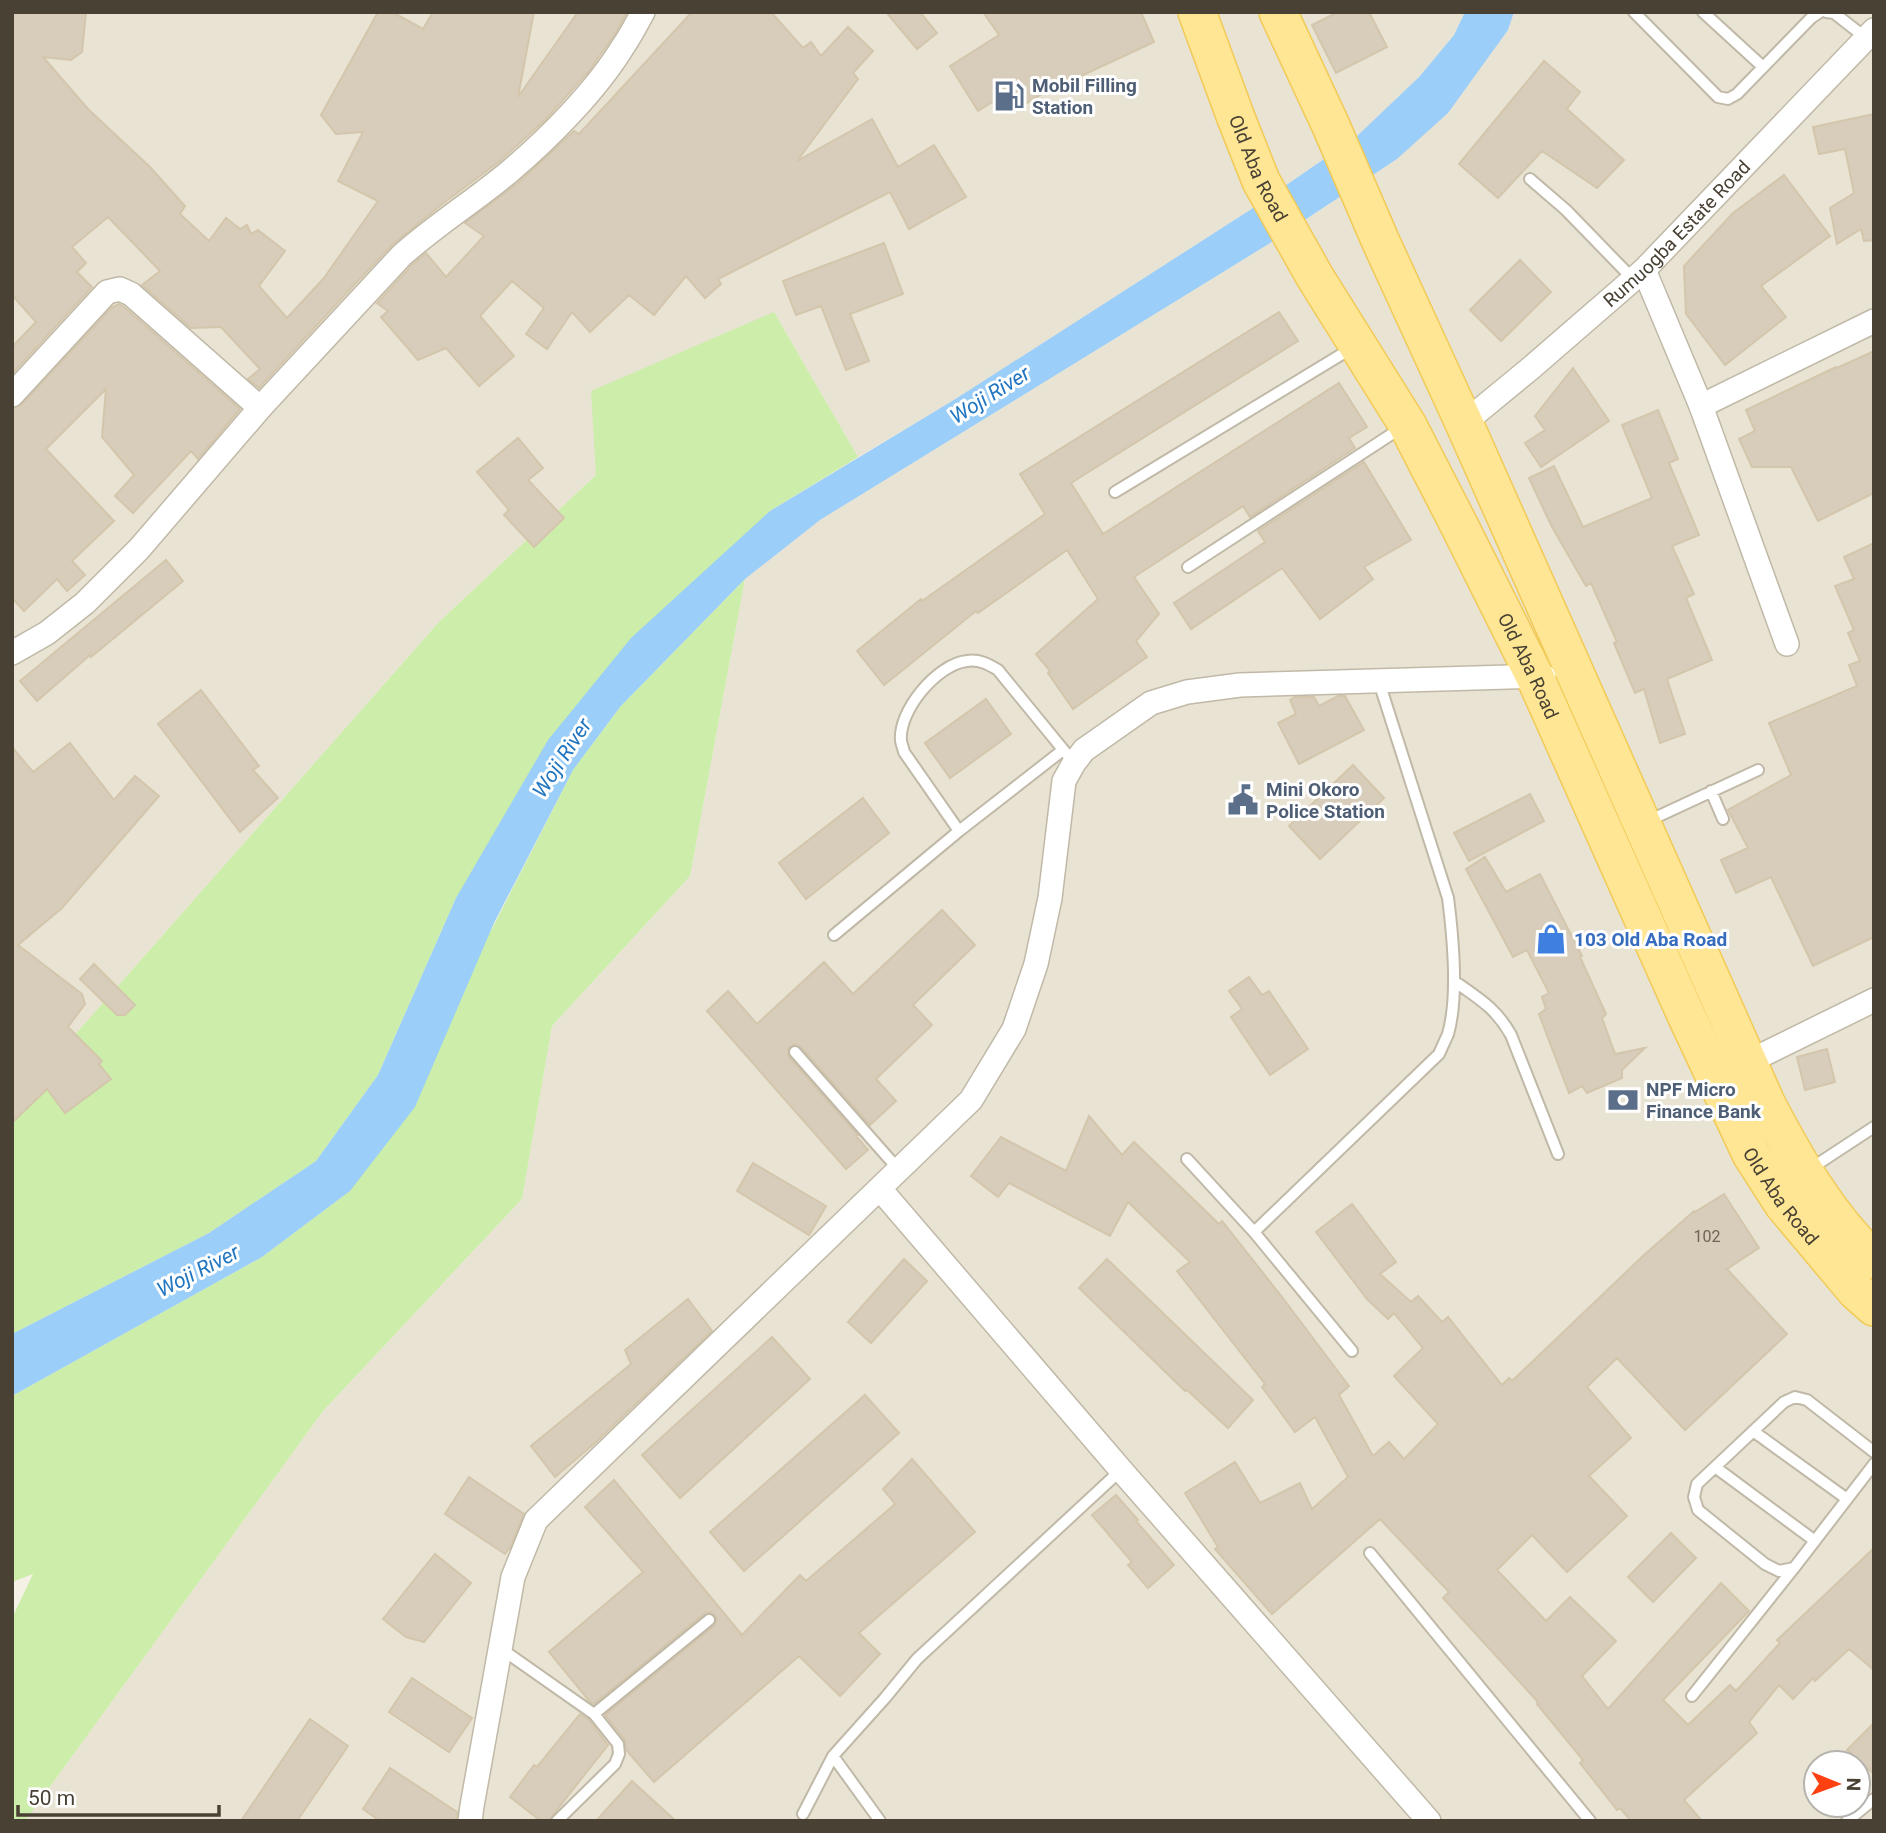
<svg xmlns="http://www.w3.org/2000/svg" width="1886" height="1833" font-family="Roboto,sans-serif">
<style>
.residential{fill:#e9e3d3;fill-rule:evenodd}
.green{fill:#cea}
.water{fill:#9bcef8}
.building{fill:#d8cdba;stroke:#d3c6ac;stroke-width:2}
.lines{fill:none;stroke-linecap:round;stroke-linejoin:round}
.lane-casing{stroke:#c1b9a7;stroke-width:14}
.street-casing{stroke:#c1b9a7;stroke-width:26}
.primary-casing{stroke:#f1ca57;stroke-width:40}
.lane{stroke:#fff;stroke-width:10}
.street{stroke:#fff;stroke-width:23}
.primary{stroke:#ffe694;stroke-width:37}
.labels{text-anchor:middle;stroke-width:6;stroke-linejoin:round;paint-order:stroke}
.number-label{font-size:16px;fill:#6c6456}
.service-label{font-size:19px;font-weight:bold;fill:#4e5e75;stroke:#fff;text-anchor:start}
.street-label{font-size:19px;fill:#484134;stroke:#fff}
.shop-label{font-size:19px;font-weight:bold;fill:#366cbe;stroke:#fff;text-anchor:start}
.water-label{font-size:21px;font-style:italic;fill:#2176c1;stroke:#fff}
</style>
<rect width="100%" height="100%" fill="#f5f1e6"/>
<path class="residential" d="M12 12H1465L1454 35 1419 77 1356 137 1250 210 957 398 858 457 774 312 596 475 439 622 12 1106Z
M1514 12H1874V1821H25L323 1411 522 1199 552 1026 690 876 745 579 820 520 1267 245 1397 159 1508 30ZM1816 1763H1858V1805H1816Z"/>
<path class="green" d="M774 312 858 457 770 511 456 898 378 1075 316 1161 209 1233 12 1334V1106L439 622 596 475 591 391Z
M745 579 690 876 552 1026 522 1199 323 1411 25 1821H12V1618L33 1574 12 1582V1396L262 1257 350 1191 495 923 573 770 620 707Z"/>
<path class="water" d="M1465 12H1514L1508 30 1448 113 1397 159 1267 245 820 520 745 579 620 707 573 770 494 923 415 1107 350 1191 262 1257 12 1396V1334L209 1233 316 1161 378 1075 456 898 548 740 631 638 770 511 957 398 1250 210 1356 137 1419 77 1454 35Z"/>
<path class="building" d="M12 12H86L82 52 71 60 43 57 88 109 150 167 185 206 180 214 209 241 226 218 240 229 247 225 251 234 258 230 285 251 259 286 287 318 324 278 378 201 338 181 363 132 336 134 321 115 378 12H392L423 29 433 12H534L518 97 578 12H627L615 34 589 71 546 119 500 161 441 205 393 244 353 286 259 388 248 379 260 369 221 327 191 328 142 285 160 271 108 217 72 247 86 263 77 272 92 287 12 374V347L36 322 12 295Z
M692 12H771L803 48 811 42 821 56 848 27 873 51 853 73 858 79 797 161 872 119 898 167 934 145 966 197 909 229 890 192 718 279 721 284 705 298 686 276 654 315 629 295 590 332 572 312 547 349 526 334 544 308 512 281 480 316 514 356 479 386 446 348 418 360 381 317 388 311 377 303 412 265 426 253 446 277 484 236 465 223 518 183 574 131 579 134Z
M886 12H920L937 33 917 49Z
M983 12H1141L1154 42 1068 82 1067 79 1022 106 1012 90 978 111 950 66 999 35Z
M1338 12H1369L1387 47 1336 73 1312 25Z
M1544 61 1580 92 1567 109 1624 160 1597 188 1542 151 1498 198 1459 164Z
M1874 114V240L1864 241 1861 229 1837 244 1830 208 1854 193 1845 149 1819 154 1813 127Z
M1784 175 1830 236 1761 286 1786 317 1725 365 1686 314 1684 266 1733 213Z
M884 243 903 294 850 314 869 361 846 370 821 306 796 315 783 281Z
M1520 260 1551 292 1501 341 1470 310Z
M119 304 123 306 240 409 198 459 191 451 133 513 115 496 134 475 102 437 106 389 46 449 114 521 72 561 85 575 67 591 57 579 24 611 12 598V409L22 404 112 307Z
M1279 312 1298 341 1071 483 1103 534 1339 383 1367 427 1349 438 1355 448 1250 517 1243 506 1134 577 1159 614 1136 641 1147 657 1073 709 1048 673 1050 671 1036 654 1098 599 1067 550 978 613 976 611 884 685 857 651 921 599 922 601 1045 514 1020 474Z
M1874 351V493L1818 521 1791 467H1752L1739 439 1755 431 1746 410 1836 367 1837 368Z
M1573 368 1609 421 1541 467 1525 443 1545 430 1535 416Z
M1658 410 1678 459 1669 463 1699 535 1672 546 1694 594 1686 598 1712 660 1667 679 1685 734 1660 743 1644 689 1635 693 1614 643 1617 642 1591 583 1586 586 1551 525 1529 478 1554 466 1583 527 1652 498 1622 425Z
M518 438 543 468 528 480 564 518 534 547 504 515 509 510 477 472Z
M1364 462 1411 540 1364 567 1373 579 1320 619 1282 568 1191 629 1174 603 1265 542 1258 531Z
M1874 543V937L1813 966 1771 877 1736 893 1721 860 1748 848 1728 810 1791 775 1769 723 1857 686 1849 665 1860 661 1848 633 1854 630 1835 586 1854 579 1844 557Z
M166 560 183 581 91 657 90 655 37 701 20 681Z
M201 690 259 766 253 770 278 798 240 832 158 724Z
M1338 696H1345L1364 730 1299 764 1278 723 1296 714 1290 700 1295 697H1314L1319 706Z
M986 699 1011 734 950 778 925 743Z
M70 743 114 800 135 776 159 796 62 908 18 945 82 994 85 1004 68 1027 102 1061 99 1064 111 1079 65 1113 47 1089 12 1123V747L33 772Z
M1353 765 1384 798 1320 859 1289 826Z
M1530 794 1544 821 1469 861 1454 833Z
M863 798 889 833 806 899 779 863Z
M1485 857 1506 892 1540 874 1582 956 1580 957 1606 1014 1602 1018 1615 1054 1645 1048 1622 1070V1078L1587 1093 1582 1086 1569 1093 1539 1014 1546 1009 1542 997 1549 993 1527 950 1513 957 1466 869Z
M942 910 975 945 913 1005 932 1025 876 1079 896 1101 870 1125 801 1047 794 1044 788 1049 789 1057 858 1135 856 1136 868 1150 846 1169 707 1011 728 991 757 1024 824 962 853 994Z
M94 964 135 1005 125 1015H117L80 979Z
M1249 977 1262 995 1269 991 1308 1049 1270 1075 1231 1017 1242 1009 1229 991Z
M1827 1049 1835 1082 1805 1090 1797 1057Z
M1089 1116 1122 1155 1134 1142 1219 1224 1222 1221 1282 1297 1349 1386 1339 1395 1373 1456 1389 1442 1404 1459 1438 1424 1394 1376 1423 1348 1394 1313 1388 1319 1367 1299 1316 1232 1352 1204 1396 1262 1380 1274 1411 1302 1418 1296 1442 1322 1448 1317 1502 1385 1509 1378 1512 1381 1644 1255 1694 1211 1695 1212 1724 1194 1759 1248 1727 1269 1787 1334 1685 1430 1617 1358 1587 1387 1631 1438 1589 1476 1627 1516 1567 1572 1532 1535 1497 1570 1546 1621 1570 1597 1616 1641 1582 1676 1608 1709 1721 1583 1749 1611 1663 1700 1688 1725 1730 1685 1736 1691 1780 1643 1777 1640 1874 1548V1670L1849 1649 1815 1681 1813 1678 1793 1699 1779 1685 1749 1722 1757 1733 1684 1800 1702 1821H1631L1620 1808 1617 1810 1580 1763 1583 1760 1537 1704 1538 1702 1443 1598 1449 1592 1380 1519 1272 1614 1215 1549 1218 1547 1185 1493 1235 1462 1260 1503 1300 1483 1312 1509 1348 1477 1315 1417 1295 1432 1262 1387 1265 1384 1177 1271 1190 1262 1128 1202 1110 1236 1009 1183 998 1197 971 1176 1001 1137 1066 1171Z
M753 1163 826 1206 809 1235 737 1191Z
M904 1259 927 1281 871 1343 848 1322Z
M1107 1259 1253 1400 1228 1428 1187 1390 1185 1391 1079 1288Z
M688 1299 712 1331 596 1442 555 1477 531 1446 631 1364 625 1350Z
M772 1337 810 1379 680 1498 642 1455Z
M865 1395 899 1433 744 1571 710 1532Z
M912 1459 975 1532 859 1633 880 1654 840 1696 799 1656 654 1782 627 1751 624 1739 605 1715 714 1626 717 1618 711 1612 704 1614 594 1704 590 1702 549 1652 643 1572 585 1507 614 1480 742 1635 800 1575 806 1581 895 1504 883 1489Z
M469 1477 524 1514 511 1546 505 1554 445 1514Z
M1116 1495 1138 1520 1136 1521 1174 1565 1148 1588 1128 1565 1132 1562 1092 1515Z
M1671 1533 1696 1558 1653 1602 1628 1577Z
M435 1554 471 1583 424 1642 406 1637 383 1619Z
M412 1678 472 1718 449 1752 389 1712Z
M580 1714 589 1720 608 1745 548 1821H541L510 1797 534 1765 537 1767Z
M310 1719 348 1746 297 1821H241Z
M1874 1723V1774L1847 1750Z
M390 1768 457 1812 456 1821H380L363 1809Z
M632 1781 676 1821H596Z"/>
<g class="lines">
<g class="lane-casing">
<path id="lane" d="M1634 12 1718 97 1728 99 1737 94 1811 18 1820 12
M1703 12 1763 67
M1826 12 1834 13 1866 38
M1530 179 1566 210 1633 279
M1115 492 1352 348
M1188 567 1401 428
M1711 791 1723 819
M1648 821 1758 770
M959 831 1063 750
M834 935 959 831 904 752C904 751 901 742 901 741 898 711 937 664 967 661 979 659 988 664 998 670L1074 763
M1454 981C1478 998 1496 1008 1511 1035L1558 1154
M795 1052 899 1170
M1187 1159 1254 1232
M1810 1169 1874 1127
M1352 1351 1254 1232 1439 1054C1442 1047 1445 1041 1448 1034 1459 996 1453 937 1448 898L1379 682
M1753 1431 1847 1499
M1874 1452 1807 1400 1795 1397 1784 1402 1697 1484 1694 1497 1698 1510 1765 1564 1779 1571 1794 1568 1874 1464
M1715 1467 1815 1541
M1370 1553 1590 1821
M500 1648 594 1714 618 1744 619 1754 615 1764 557 1821
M1692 1696 1794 1568
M594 1714 709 1620
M833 1756 880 1821
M803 1814 833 1756 885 1698 917 1659 1121 1470
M1847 1821 1874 1799"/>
</g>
<g class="street-casing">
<g id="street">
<path d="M1644 270 1701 406 1787 644"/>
<path d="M12 395 107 292 120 289 131 294 260 408"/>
<path d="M1701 406 1874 321"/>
<path id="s1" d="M1464 423 1531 368 1644 270 1874 30"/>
<path d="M12 653 47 633 85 603 139 549 260 408 402 255C436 225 474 201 509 172 549 138 596 91 624 45 631 35 637 23 643 12"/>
<path d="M1748 1062 1874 1000"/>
<path d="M880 1189 1121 1470 1429 1821"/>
<path d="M470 1821 472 1806 513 1577 536 1520 971 1100 1014 1029 1036 964 1050 898 1064 781 1074 763 1084 750 1151 703 1187 692 1240 685 1544 676"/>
</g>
</g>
<g class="primary-casing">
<g id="primary">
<path id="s2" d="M1197 12 1236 118 1261 181 1315 277 1407 424 1458 523 1535 677 1686 1015 1751 1154 1783 1204 1856 1291 1874 1307"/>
<path d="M1278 12 1331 126 1380 240 1464 423 1767 1105C1796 1160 1828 1217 1874 1260"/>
</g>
</g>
<use href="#lane" class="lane"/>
<use href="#street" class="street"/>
<use href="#primary" class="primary"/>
</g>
<defs>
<g id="fuel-bare" transform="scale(2.415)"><path d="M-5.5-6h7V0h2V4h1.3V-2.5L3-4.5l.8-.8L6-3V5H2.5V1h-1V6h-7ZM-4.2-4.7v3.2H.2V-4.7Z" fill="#5c6f8a" stroke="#fff" stroke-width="2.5" paint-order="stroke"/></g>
<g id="civic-bare" transform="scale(2.415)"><path d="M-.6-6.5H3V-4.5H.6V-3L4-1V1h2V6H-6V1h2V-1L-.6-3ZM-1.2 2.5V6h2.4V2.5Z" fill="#5c6f8a" stroke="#fff" stroke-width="2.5" paint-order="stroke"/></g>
<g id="shop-bare" transform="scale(2.415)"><path d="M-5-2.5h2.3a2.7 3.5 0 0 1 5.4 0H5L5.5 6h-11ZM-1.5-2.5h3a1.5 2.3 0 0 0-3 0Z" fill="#3f7fe0" stroke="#fff" stroke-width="2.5" paint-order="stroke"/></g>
<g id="bank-bare" transform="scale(2.415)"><path d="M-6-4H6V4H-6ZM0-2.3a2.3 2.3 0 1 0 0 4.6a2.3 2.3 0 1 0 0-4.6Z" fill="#5c6f8a" stroke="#fff" stroke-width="2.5" paint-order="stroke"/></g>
</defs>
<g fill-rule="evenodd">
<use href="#fuel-bare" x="1009" y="96"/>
<use href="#civic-bare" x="1243" y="800"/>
<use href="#shop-bare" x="1551" y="939"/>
<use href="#bank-bare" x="1623" y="1100"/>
</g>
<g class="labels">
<g class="number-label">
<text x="1707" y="1242">102</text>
</g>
<g class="service-label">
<text x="1032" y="92">Mobil Filling<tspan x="1032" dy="22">Station</tspan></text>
<text x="1266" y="796">Mini Okoro<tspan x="1266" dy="22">Police Station</tspan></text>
<text x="1646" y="1096">NPF Micro<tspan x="1646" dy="22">Finance Bank</tspan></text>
</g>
<g class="street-label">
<text dy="7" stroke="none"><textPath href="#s2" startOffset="168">Old Aba Road</textPath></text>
<text dy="7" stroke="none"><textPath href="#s1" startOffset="285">Rumuogba Estate Road</textPath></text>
<text dy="7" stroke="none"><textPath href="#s2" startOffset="735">Old Aba Road</textPath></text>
<text dy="7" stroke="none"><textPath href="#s2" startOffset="1323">Old Aba Road</textPath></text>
</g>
<g class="shop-label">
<text x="1574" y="946">103 Old Aba Road</text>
</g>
<g class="water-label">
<text transform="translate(990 395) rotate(-32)" y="7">Woji River</text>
<text transform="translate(562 758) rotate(-57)" y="7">Woji River</text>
<text transform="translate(198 1271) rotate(-27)" y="7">Woji River</text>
</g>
</g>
<rect width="1886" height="1833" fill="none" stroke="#484134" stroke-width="28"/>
<g transform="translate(1837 1784) rotate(91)"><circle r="33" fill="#ffffff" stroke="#b6b3ae" stroke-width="2"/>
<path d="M0-5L12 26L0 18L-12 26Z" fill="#ff4112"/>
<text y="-10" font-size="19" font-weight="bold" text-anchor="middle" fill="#484134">N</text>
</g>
<path d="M18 1805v10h201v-10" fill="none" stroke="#484134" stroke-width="3.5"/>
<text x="28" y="1805" font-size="21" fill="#484134" stroke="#ffffff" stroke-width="5" paint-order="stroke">50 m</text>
</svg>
